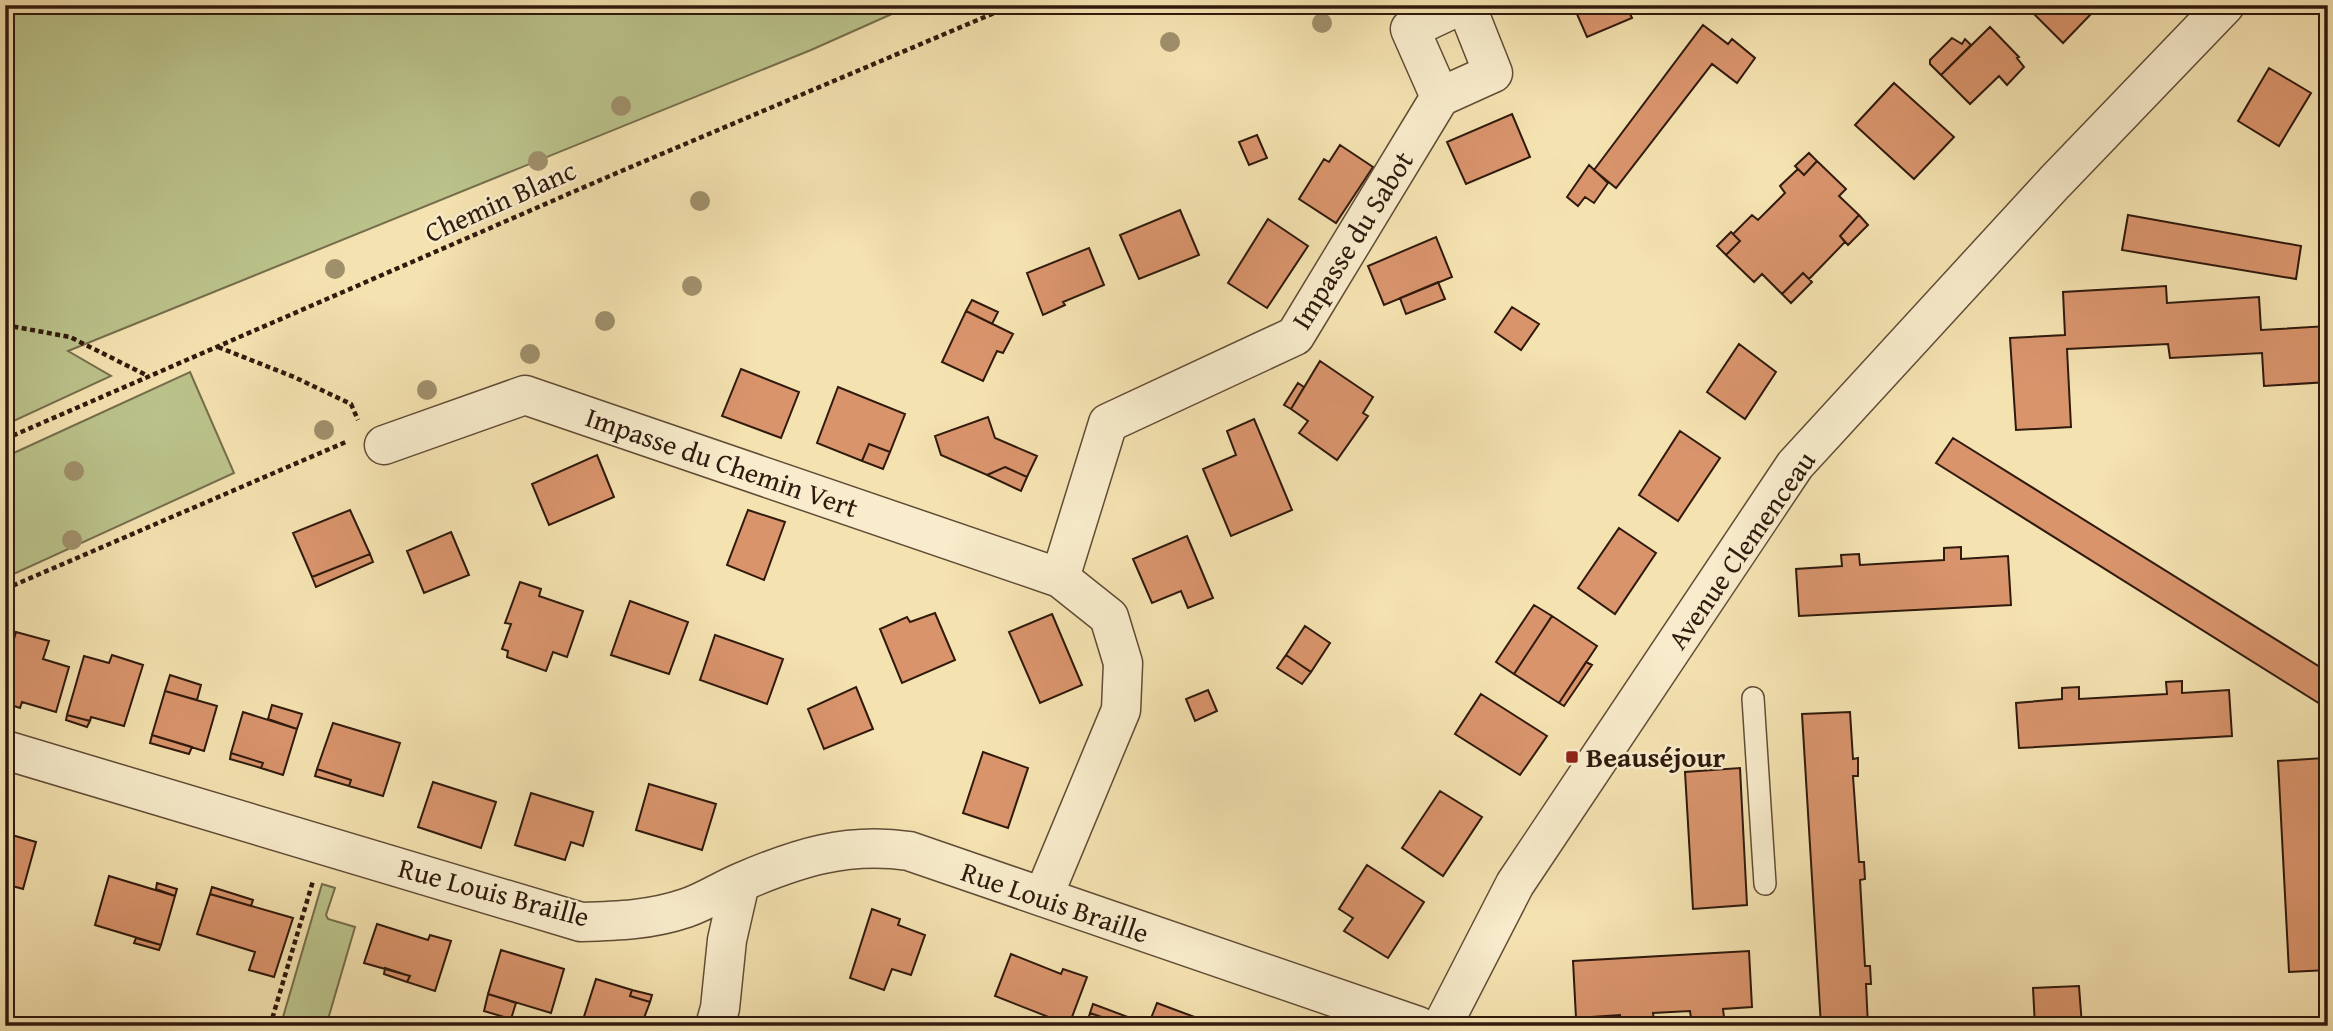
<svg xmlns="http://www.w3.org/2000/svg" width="2333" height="1031" font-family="'Gentium Book Plus',serif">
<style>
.green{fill:#bbc38b;stroke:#766e4c;stroke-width:2}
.building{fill:#d9946c;stroke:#301a0d;stroke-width:2}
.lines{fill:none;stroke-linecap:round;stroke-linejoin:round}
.service-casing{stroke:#614c36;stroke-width:24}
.minor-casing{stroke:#614c36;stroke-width:41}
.path{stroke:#301a0d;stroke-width:4.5;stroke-dasharray:5 3.5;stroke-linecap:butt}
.service{stroke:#f8eccc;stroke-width:21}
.minor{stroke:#f8eccc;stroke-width:38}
.tree{fill:#9f906b}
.poi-dot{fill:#8f2418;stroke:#f8eccc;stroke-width:2.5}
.labels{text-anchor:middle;stroke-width:5;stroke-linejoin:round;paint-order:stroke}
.street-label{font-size:28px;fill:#301a0d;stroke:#f8eccc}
.poi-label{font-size:28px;font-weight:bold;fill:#301a0d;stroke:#f8eccc;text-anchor:start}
</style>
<rect width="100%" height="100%" fill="#f4e2b0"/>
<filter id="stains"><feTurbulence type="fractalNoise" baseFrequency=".00286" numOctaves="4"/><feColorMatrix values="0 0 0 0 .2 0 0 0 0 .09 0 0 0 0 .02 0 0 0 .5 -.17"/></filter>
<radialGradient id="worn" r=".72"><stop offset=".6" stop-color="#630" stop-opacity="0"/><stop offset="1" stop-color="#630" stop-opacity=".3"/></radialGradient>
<path class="green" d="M5 5H912L811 50 68 351 111 376 5 425Z
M190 372 234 473 5 578V457Z
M322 884 335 888 326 915 328 919 355 927 326 1026H314L283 1017Z"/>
<path class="building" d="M1573 5H1626L1632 18 1587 37Z
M2043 5H2085L2092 13 2063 43 2034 14Z
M1703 25 1728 44 1732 39 1755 58 1737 83 1712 64 1616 188 1594 170Z
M1990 27 2019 57 2017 58 2024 67 2007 85 1999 76 1970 104 1941 75Z
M1952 38 1962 44 1965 39 1971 45 1941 75 1930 64V60Z
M2269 68 2311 93 2279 146 2238 121Z
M1894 83 1954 137 1914 179 1855 125Z
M1512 114 1530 157 1466 184 1447 142Z
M1257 135 1267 158 1249 165 1239 142Z
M1340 145 1373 167 1336 223 1299 199 1324 159 1329 162Z
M1809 153 1817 161 1804 175 1795 166Z
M1817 161 1846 189 1839 196 1859 215 1840 236 1845 242 1809 279 1803 273 1782 294 1762 274 1754 282 1726 255 1740 241 1733 234 1752 215 1758 220 1785 193 1780 186 1798 169 1804 175Z
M1589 165 1608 183 1594 203 1585 197 1578 206 1567 197Z
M1180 210 1199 255 1139 279 1120 235Z
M1859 215 1868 225 1848 245 1840 236Z
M2128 215 2301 246 2296 279 2122 250Z
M1268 219 1308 246 1267 308 1228 283Z
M1731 232 1740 241 1726 255 1717 246Z
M1436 237 1452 277 1384 305 1368 266Z
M1089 248 1104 285 1063 302 1065 305 1043 315 1027 273Z
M1803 273 1812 282 1791 303 1782 294Z
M1438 282 1445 299 1406 314 1400 298Z
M2166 286 2167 303 2259 297 2261 330 2328 326V382L2264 386 2262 353 2170 358 2168 344 2067 349 2071 427 2016 430 2010 338 2065 335 2063 292Z
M972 300 998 312 992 324 966 311Z
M1512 307 1539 324 1521 350 1495 332Z
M966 311 1013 334 1003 353 997 351 983 381 942 362Z
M1739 344 1776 372 1745 419 1707 392Z
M1320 361 1373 397 1363 413 1368 416 1337 460 1299 433 1308 421 1291 409Z
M741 369 799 392 781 438 722 416Z
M1298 383 1304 387 1291 409 1284 405Z
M838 387 905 414 890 452 869 444 862 461 817 443Z
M988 417 995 438 1037 456 1027 477 1005 467 987 475 941 455 935 436Z
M1254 419 1292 510 1231 536 1203 469 1236 455 1227 431Z
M1680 431 1720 458 1678 521 1639 495Z
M1953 438 2328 672V709L1936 463Z
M869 444 890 452 883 469 862 461Z
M597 455 614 497 549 525 532 484Z
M1005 467 1027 477 1021 491 987 475Z
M350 510 370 554 312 577 293 533Z
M748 510 785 522 764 580 727 565Z
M1619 528 1656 553 1615 614 1578 588Z
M451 532 469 575 424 593 407 551Z
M1187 536 1213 598 1188 608 1181 591 1152 603 1133 559Z
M1961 547V559L2008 556 2011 605 1799 616 1796 569 1842 566 1841 555 1859 554 1860 565 1944 560V548Z
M370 554 373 562 316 587 312 577Z
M520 582 541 589 539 596 583 611 567 657 553 652 546 671 507 657 508 651 502 649 511 624 505 623Z
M630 601 688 622 669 674 611 655Z
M1534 605 1552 616 1514 674 1496 662Z
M935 613 955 660 902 683 880 629 907 617 910 622Z
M1052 614 1082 685 1040 703 1009 632Z
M1552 616 1597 646 1559 703 1514 674Z
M1305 626 1330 643 1311 672 1286 655Z
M16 632 49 641 43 659 69 667 56 712 22 702 20 708 5 703V656L8 647 11 649Z
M715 635 783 659 767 704 700 680Z
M112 655 143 665 124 726 91 717 90 721 67 715 84 656 109 663Z
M1286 655 1311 672 1302 684 1277 668Z
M1586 662 1592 665 1564 706 1559 703Z
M170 675 201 685 197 700 165 691Z
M2182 681V693L2229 690 2232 736 2019 748 2016 703 2062 699V688L2079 687V699L2167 694 2166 682Z
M856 687 873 729 824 749 808 709Z
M1208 690 1217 711 1195 721 1186 699Z
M165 691 217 706 204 751 152 735Z
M1481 694 1547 736 1520 775 1455 734Z
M272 705 302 714 297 729 268 719Z
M243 712 297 729 283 775 261 768 263 763 231 753Z
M1850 712 1853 759 1858 758V776H1853L1859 862H1864L1865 879 1860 880 1865 966H1870L1871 984H1866L1868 1026H1821L1802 714Z
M67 715 90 721 87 727 66 720Z
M333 723 400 743 383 796 349 786 351 780 317 769Z
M152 735 192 747 189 754 150 743Z
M983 752 1028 768 1008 828 963 813Z
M231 753 263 763 261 768 230 759Z
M2324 758 2328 803V970L2289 972 2278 761Z
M1740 768 1747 905 1693 909 1685 772Z
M317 769 351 780 349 786 315 776Z
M433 782 496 802 481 848 418 827Z
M649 784 716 804 702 850 636 830Z
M1440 791 1482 817 1443 876 1402 848Z
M531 793 593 812 583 846 571 842 565 860 515 845Z
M5 833 36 842 23 889 5 884Z
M1367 865 1424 902 1388 958 1344 931 1353 918 1339 909Z
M109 876 175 896 161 945 95 925Z
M157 883 177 889 175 896 156 889Z
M212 887 253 900 251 906 210 894Z
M210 894 293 918 274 977 249 970 255 952 197 934Z
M872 909 900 919 898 925 925 935 911 975 892 969 884 990 850 978Z
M377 924 428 940 430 935 451 941 435 991 407 982 410 976 364 963Z
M136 938 161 945 159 950 134 943Z
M501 950 564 969 551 1013 488 994Z
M1749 951 1752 1007 1723 1009 1724 1017 1691 1018 1690 1011 1653 1013 1654 1020 1621 1022 1620 1015 1576 1018 1573 961Z
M1011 954 1061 974 1063 969 1087 977 1069 1025 995 996Z
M385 968 410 976 407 982 384 974Z
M596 979 632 990 630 996 650 1002 641 1026H581Z
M2079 986 2082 1026H2035L2033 988Z
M632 990 652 995 650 1002 630 996Z
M488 994 516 1003 511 1019 484 1011Z
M1157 1003 1173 1009 1219 1026H1148Z
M1093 1004 1128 1017 1125 1025 1090 1013Z
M1090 1013 1125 1025V1026H1086Z"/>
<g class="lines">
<g class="service-casing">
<path id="service" d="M1753 698 1765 884"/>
</g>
<g class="minor-casing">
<path id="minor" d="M1440 97 1410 29 1461 5
M384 445 525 395 1060 578
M5 750 581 922C617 921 651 920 686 908 704 902 721 891 739 883 797 858 846 842 909 851L1418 1026
M1043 897 1121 710 1123 663 1109 617 1060 578 1108 423 1295 336 1440 97 1493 73 1466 5
M715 1026 720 1008 727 940 740 883
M1442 1026 1515 884 1795 465 2054 183 2225 5"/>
</g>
<path class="path" d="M5 325 70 337 148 376
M218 347 294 377 351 404 358 420
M5 439 612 175 1013 5
M5 589 348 441
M270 1026 313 881"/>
<use href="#service" class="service"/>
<use href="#minor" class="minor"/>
</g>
<g class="tree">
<circle cx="1322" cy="23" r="10"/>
<circle cx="1170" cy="42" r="10"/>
<circle cx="621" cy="106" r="10"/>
<circle cx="538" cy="161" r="10"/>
<circle cx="700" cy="201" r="10"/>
<circle cx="335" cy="269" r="10"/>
<circle cx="692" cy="286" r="10"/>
<circle cx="605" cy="321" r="10"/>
<circle cx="530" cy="354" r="10"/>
<circle cx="427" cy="390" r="10"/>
<circle cx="324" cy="430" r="10"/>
<circle cx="74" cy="471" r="10"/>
<circle cx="72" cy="540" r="10"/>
</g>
<rect class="poi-dot" x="1565" y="750" width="14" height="14" rx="3.5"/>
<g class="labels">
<g class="street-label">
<text transform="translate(500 201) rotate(-24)" y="10">Chemin Blanc</text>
<text transform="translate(1352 240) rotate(-58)" y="10">Impasse du Sabot</text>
<text transform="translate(722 462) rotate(19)" y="10">Impasse du Chemin Vert</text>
<text transform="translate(1741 550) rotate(-55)" y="10">Avenue Clemenceau</text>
<text transform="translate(494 892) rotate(15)" y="10">Rue Louis Braille</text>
<text transform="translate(1055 902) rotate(19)" y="10">Rue Louis Braille</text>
</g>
<g class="poi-label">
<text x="1586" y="767">Beauséjour</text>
</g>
</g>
<rect width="2333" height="1031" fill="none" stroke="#f4e2b0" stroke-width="28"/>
<rect x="7" y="7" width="2319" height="1017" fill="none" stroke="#301a0d" stroke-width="3.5"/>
<rect x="14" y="14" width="2305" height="1003" fill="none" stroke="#301a0d" stroke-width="2"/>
<rect width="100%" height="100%" filter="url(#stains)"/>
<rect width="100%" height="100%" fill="url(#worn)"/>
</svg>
